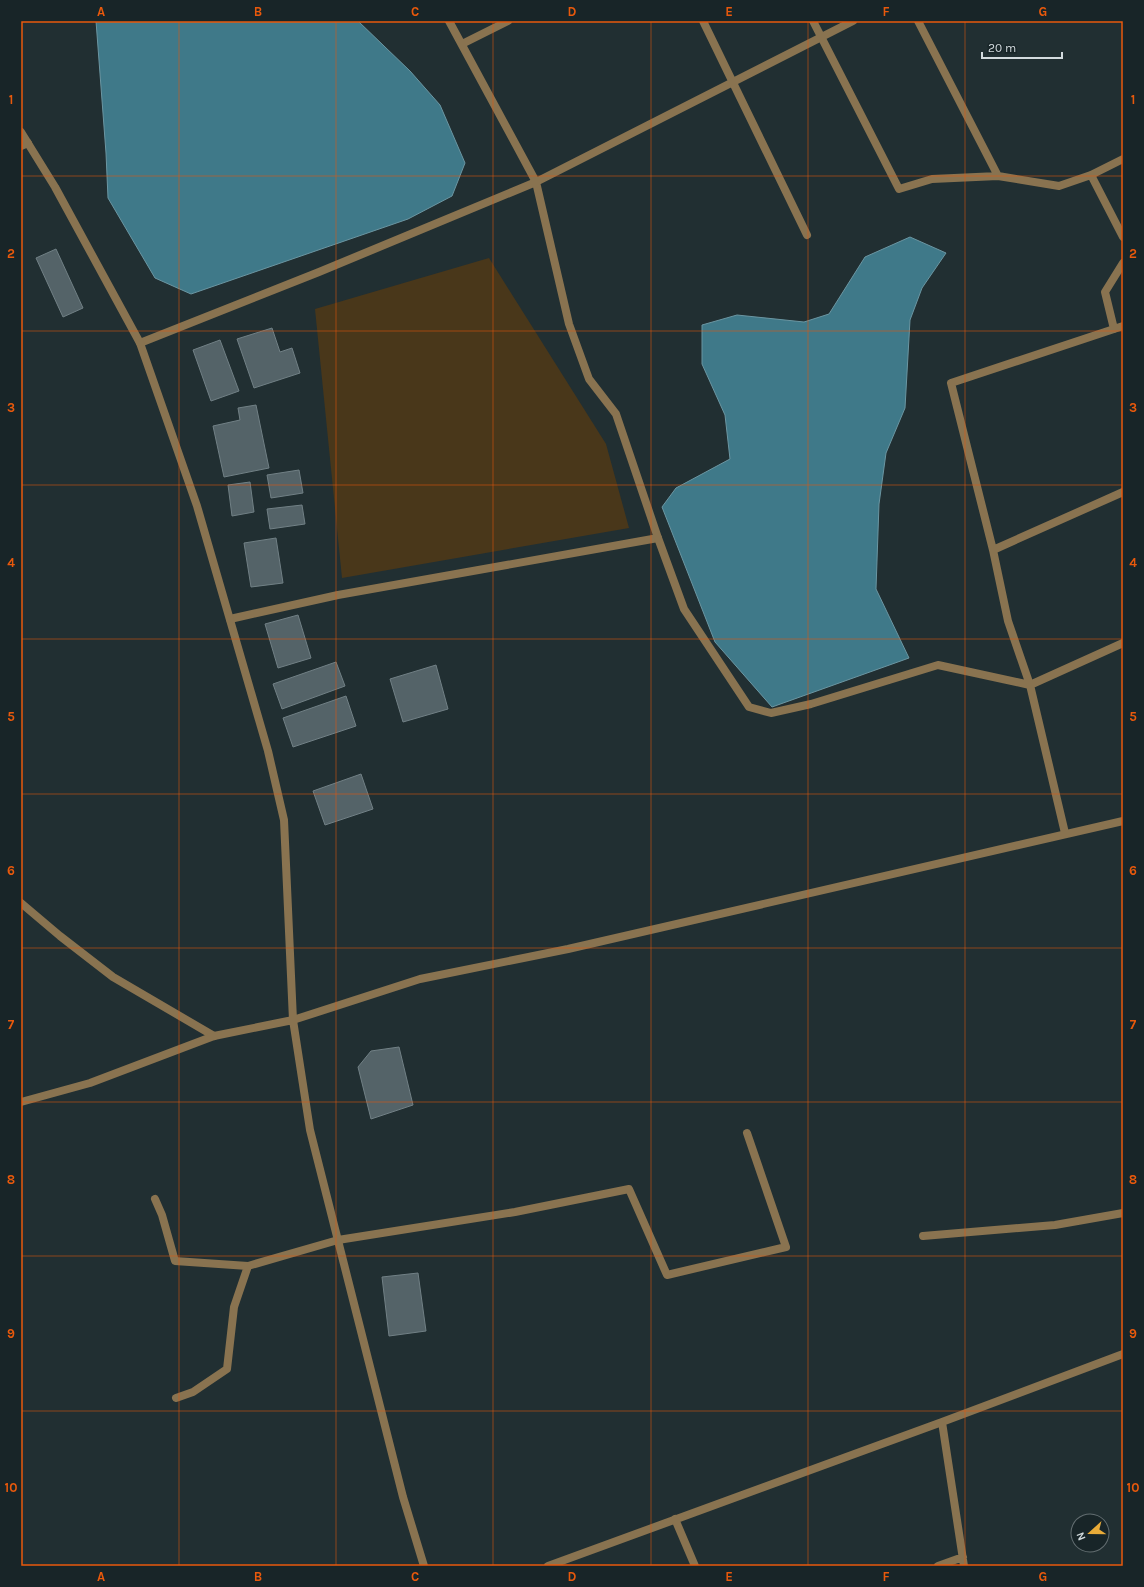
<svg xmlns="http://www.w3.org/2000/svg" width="1144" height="1587" font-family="Karla,sans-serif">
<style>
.green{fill:#49371a}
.water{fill:#3f7989;stroke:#6b96a2}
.building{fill:#546368;stroke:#718085}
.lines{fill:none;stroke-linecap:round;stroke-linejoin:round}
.service{stroke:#897350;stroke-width:8}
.minor{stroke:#897350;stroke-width:8}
.tertiary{stroke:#897350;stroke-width:8}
.grid{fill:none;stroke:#e8590c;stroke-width:1;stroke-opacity:0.55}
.neatline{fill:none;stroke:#e8590c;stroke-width:1.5}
.grid-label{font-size:13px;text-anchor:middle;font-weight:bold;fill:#e8590c}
</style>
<rect width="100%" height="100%" fill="#212f32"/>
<path class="green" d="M489 258 606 444 629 528 342 578 315 309Z"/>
<path class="water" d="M96 21H358L410 71 440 105 465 163 452 196 408 219 191 294 155 278 108 198 106 153Z
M910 237 946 253 922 288 910 320 905 408 886 453 879 504 876 589 909 658 772 707 715 642 662 507 676 488 730 459 725 415 702 364V325L737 315 804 322 829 314 865 257Z"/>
<path class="building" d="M56 249 83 308 63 317 36 258Z
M272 328 280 352 292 348 300 373 254 388 237 339Z
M220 340 239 391 211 401 193 350Z
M256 405 269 468 224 477 213 426 240 420 238 408Z
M299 470 303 493 271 498 267 475Z
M250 482 254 512 232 516 228 485Z
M302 505 305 524 270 529 267 509Z
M276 538 283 583 251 587 244 543Z
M298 615 311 658 278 668 265 624Z
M336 662 345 686 282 709 273 684Z
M436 665 448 709 403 722 390 679Z
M346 696 356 726 293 747 283 718Z
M361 774 373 809 325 825 313 791Z
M399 1047 413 1105 371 1119 358 1067 371 1051Z
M418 1273 426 1331 389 1336 382 1277Z"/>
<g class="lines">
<path class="service" d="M230 619 338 595 658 538"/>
<path class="minor" d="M449 21 536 182 569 324 589 379 616 414 658 538 684 609 749 707 771 713 811 704 938 665 1030 685 1123 643
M703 21 807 235
M813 21 899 189 932 179 998 176 1059 186 1091 175 1123 159
M918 21 998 176
M462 44 508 21
M21 146 28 143
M1091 175 1123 237
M1114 329 1105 292 1123 263
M140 343 319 272 536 182 853 21
M993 550 1123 492
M1065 833 1030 685 1008 621 993 550 951 383 1123 326
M21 903 60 936 113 977 214 1036
M155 1199 162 1215 175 1261 248 1266
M923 1236 1055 1225 1123 1213
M176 1398 193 1392 227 1369 234 1307 248 1266 338 1240 515 1212 629 1189 667 1275 786 1247 747 1133
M942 1422 964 1566
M675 1519 695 1566
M548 1566 942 1422 1123 1354
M938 1566 963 1557"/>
<path class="tertiary" d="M21 132 55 187 140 343 197 506 268 751 284 820 293 1020 310 1130 403 1497 424 1566
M21 1102 90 1083 214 1036 293 1020 420 979 568 949 1123 821"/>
</g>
<path class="grid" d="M179 21V1566M336 21V1566M493 21V1566M651 21V1566M808 21V1566M965 21V1566M21 176H1123M21 331H1123M21 485H1123M21 639H1123M21 794H1123M21 948H1123M21 1102H1123M21 1256H1123M21 1411H1123"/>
<rect width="1144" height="1587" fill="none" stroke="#182528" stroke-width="44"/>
<g transform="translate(1090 1533) rotate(249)"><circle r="19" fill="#182528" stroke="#636e71"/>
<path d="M0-3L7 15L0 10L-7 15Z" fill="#e9ab38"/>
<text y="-6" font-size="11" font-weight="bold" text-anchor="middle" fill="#d3dbde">N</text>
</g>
<path d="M982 52v6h80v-6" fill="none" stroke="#d3dbde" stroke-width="2"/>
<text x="988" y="52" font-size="12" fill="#d3dbde" stroke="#182528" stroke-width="3" paint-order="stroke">20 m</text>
<rect x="22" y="22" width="1100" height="1543" class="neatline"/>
<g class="grid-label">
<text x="101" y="16">A</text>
<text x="258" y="16">B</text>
<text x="415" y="16">C</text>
<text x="572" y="16">D</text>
<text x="729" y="16">E</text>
<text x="886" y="16">F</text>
<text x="1043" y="16">G</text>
<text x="11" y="104">1</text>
<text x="1133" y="104">1</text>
<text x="11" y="258">2</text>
<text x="1133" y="258">2</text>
<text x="11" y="412">3</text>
<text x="1133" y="412">3</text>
<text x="11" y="567">4</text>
<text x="1133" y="567">4</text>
<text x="11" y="721">5</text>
<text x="1133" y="721">5</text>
<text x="11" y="875">6</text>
<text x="1133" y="875">6</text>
<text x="11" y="1029">7</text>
<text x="1133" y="1029">7</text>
<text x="11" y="1184">8</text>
<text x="1133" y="1184">8</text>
<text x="11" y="1338">9</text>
<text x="1133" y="1338">9</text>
<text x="11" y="1492">10</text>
<text x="1133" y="1492">10</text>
<text x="101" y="1581">A</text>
<text x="258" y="1581">B</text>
<text x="415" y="1581">C</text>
<text x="572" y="1581">D</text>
<text x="729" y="1581">E</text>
<text x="886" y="1581">F</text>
<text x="1043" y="1581">G</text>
</g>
</svg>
